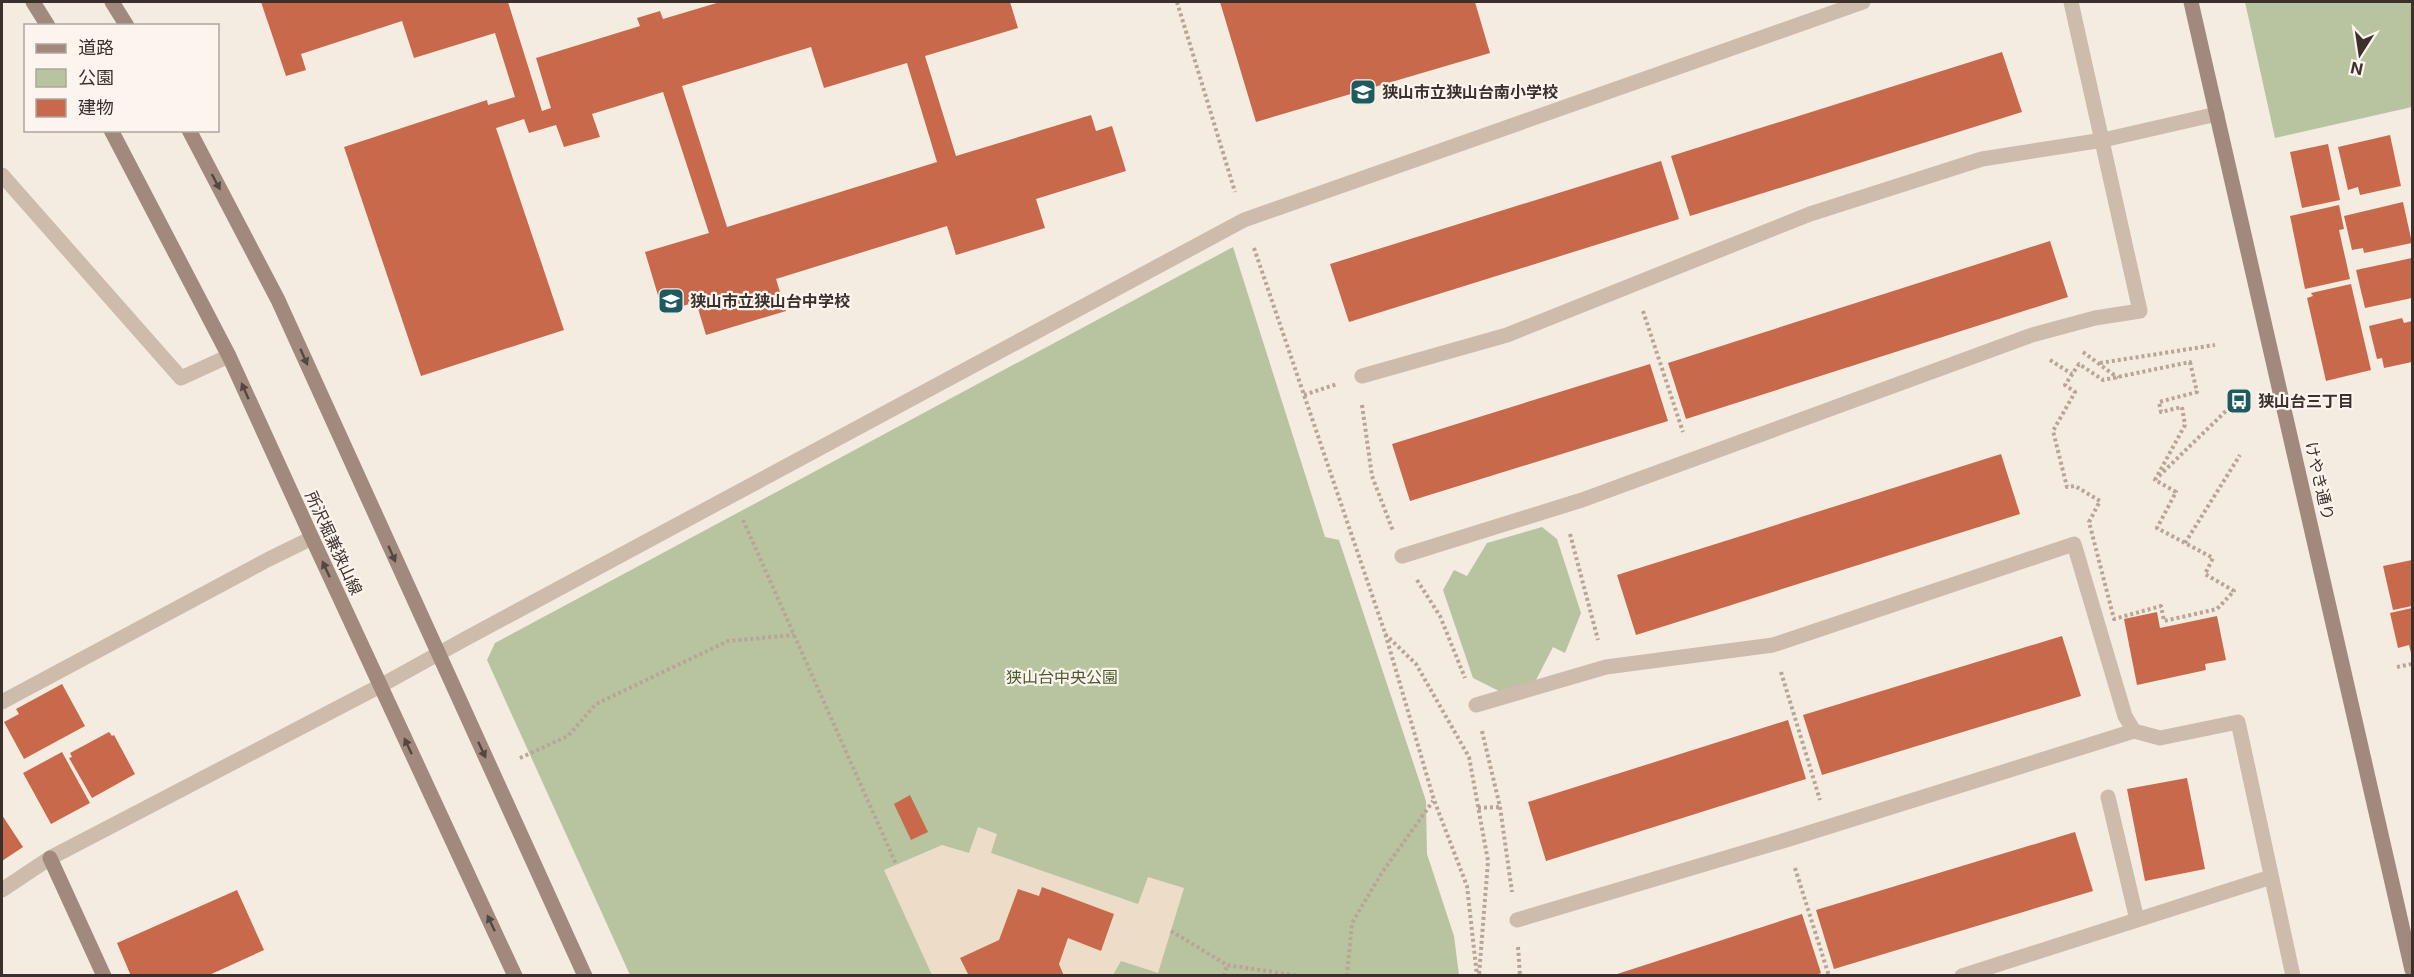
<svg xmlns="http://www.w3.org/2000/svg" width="2414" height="977" font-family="Inter,'Noto Sans JP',sans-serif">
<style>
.green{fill:#b8c4a0}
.plaza{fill:#ecdcc8}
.building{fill:#c8694b;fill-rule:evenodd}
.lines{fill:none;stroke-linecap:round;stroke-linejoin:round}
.path{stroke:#b9a596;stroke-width:4;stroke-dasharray:3 3;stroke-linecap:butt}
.lane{stroke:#cdbbac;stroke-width:15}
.street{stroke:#cdbbac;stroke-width:15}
.secondary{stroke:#a18a7d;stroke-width:15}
.oneway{fill:#544640}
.labels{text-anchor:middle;stroke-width:4.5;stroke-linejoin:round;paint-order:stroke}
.poi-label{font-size:16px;font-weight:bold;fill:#3b302b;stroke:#fbf5ee;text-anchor:start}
.street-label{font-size:16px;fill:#3b302b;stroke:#fbf5ee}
.park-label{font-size:16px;fill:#4a5a2e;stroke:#fbf5ee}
</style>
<rect width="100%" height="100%" fill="#f4ebe1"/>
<path class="green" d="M2245 2H2412V107L2275 138Z
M1233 247 1325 537 1339 540 1426 801 1427 854 1454 936 1459 975H630L487 660 495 643Z
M1542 527 1557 539 1581 613 1565 653 1553 647 1534 684 1501 692 1473 678 1443 590 1454 570 1467 576 1487 543Z"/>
<path class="plaza" d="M978 827 997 834 991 853 1138 904 1148 877 1184 888 1158 973 1121 961 1113 975H932L884 870 942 845 969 853Z"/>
<path class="building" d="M261 2H508L542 111 551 108 536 58 640 26 637 18 660 11 663 19 720 2H1010L1018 28 925 56 956 156 1091 115 1096 131 1112 126 1126 171 1036 199 1045 228 956 255 947 226 776 279 786 311 706 335 696 302 663 312 645 252 709 233 663 92 592 114 600 137 564 147 556 125 529 133 524 119 496 128 564 330 421 376 344 147 487 100 488 105 515 97 495 33 414 58 402 21 301 54 306 70 286 76ZM811 47 824 88 907 63 937 162 727 227 682 86Z
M1220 2H1475L1490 53 1256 122Z
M2002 52 2022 112 1690 216 1671 156Z
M2390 135 2401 186 2360 195 2358 187 2348 190 2338 147Z
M2328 144 2340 200 2302 208 2290 152Z
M1661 161 1679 219 1349 322 1330 264Z
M2403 202 2412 243 2364 253 2363 248 2352 250 2344 216Z
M2339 205 2344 229 2339 230 2350 279 2305 289 2290 216Z
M2050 241 2068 297 1686 419 1668 363Z
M2412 258V298L2365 308 2356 270Z
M2351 284 2371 370 2326 381 2307 298 2313 296 2311 293Z
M2402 318 2404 323 2412 321V362L2384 368 2382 358 2377 359 2369 326Z
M1650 364 1668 421 1410 501 1392 444Z
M2001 454 2020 514 1636 635 1617 575Z
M2412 560V606L2393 610 2383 566Z
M2412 608V657L2409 645 2398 648 2390 613Z
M2157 612 2160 628 2217 616 2226 660 2205 664 2206 670 2137 685 2124 619Z
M2062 636 2081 696 1822 775 1803 715Z
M62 684 85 726 24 759 4 722 19 714 16 709Z
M1788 720 1806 779 1546 861 1528 802Z
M109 732 112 736 114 735 135 774 92 798 69 758 72 757 70 753Z
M62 752 90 803 51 824 23 773Z
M2187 778 2205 869 2145 881 2127 789Z
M910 795 928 832 911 840 894 804Z
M2 815 23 847 2 861Z
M2075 832 2093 891 1834 969 1816 910Z
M1042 887 1114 914 1101 951 1068 938 1059 964 1064 976H969L960 958 999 940 1018 889 1039 896Z
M237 890 264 950 207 976H131L117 943Z
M1802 914 1821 973 1814 976H1611Z"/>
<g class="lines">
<path class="path" d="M1177 2 1235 192
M1254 248 1385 633 1434 800 1467 886 1477 976
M1643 311 1683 432
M2083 352 2118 378
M2050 360 2072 374
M2190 362 2197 392 2159 402 2161 412 2182 407 2185 425 2155 480 2176 492 2157 528 2213 558 2205 574 2234 591 2217 609 2164 621 2161 606 2114 619 2089 522 2100 501 2075 486 2067 487 2053 431 2075 392 2065 385 2079 364 2103 380Z
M2100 363 2215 345
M1304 395 1337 384
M1362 405 1372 476 1393 531
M2159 476 2229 408
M743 520 896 864
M1570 534 1598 640
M2185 543 2240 455
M1417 580 1440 616 1465 678
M1385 634 1416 664 1469 757 1488 861 1479 975
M2397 667 2412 664
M1781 672 1820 800
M1482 731 1500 807 1512 892
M520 758 568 736 596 704 728 641 794 635
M1478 808 1500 807
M1795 868 1829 976
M1171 931 1227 965 1300 976
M1518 947 1520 976
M1224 976 1227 965
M1347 976 1352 923 1381 874 1433 801"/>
<path class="lane" d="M1362 376 1507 335 1810 214 1982 159 2103 140 2217 114
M1402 556 1582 500 2032 335 2095 318 2140 311 2071 2
M1476 705 1606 667 1773 645 2074 544 2125 716 2134 731 2160 738 2238 722 2293 976
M2108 797 2137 920
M1517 920 1786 840 2134 731
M1962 976 2271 877"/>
<path class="street" d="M2 175 181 378 229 356
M2 702 269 559 312 538
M2 890 50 858 380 686 465 639 1244 220 1863 2"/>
<path class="secondary" d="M33 2 48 26
M112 2 127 26
M2191 2 2412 970
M111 130 229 356 312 538 515 976
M189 130 278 300 585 976
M50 858 104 976"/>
</g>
<defs><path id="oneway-solid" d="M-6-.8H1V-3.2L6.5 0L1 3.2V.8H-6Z" transform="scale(1.5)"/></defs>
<g class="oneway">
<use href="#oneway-solid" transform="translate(216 182) rotate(62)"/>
<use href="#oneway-solid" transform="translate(304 357) rotate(66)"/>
<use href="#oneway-solid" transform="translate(245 391) rotate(-114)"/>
<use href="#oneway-solid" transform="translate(392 554) rotate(66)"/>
<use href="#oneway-solid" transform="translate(326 569) rotate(-115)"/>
<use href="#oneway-solid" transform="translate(408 746) rotate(-115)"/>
<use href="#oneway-solid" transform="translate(482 750) rotate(65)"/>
<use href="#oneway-solid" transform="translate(491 923) rotate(-115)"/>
</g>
<defs>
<g id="school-square" transform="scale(1.35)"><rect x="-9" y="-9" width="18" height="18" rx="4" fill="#1f5a5e" stroke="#fbf5ee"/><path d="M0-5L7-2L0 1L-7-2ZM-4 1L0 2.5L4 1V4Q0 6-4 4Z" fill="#fff"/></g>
<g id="bus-square" transform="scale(1.35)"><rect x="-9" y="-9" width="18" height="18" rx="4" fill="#1f5a5e" stroke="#fbf5ee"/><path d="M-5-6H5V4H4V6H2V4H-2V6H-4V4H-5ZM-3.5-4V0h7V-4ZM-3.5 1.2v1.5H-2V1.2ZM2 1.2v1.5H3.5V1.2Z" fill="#fff"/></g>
</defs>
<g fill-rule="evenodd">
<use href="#school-square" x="1363" y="92"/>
<use href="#school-square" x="671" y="301"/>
<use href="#bus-square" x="2239" y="401"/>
</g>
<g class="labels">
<g class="poi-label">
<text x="1382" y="98">狭山市立狭山台南小学校</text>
<text x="690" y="307">狭山市立狭山台中学校</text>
<text x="2258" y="407">狭山台三丁目</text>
</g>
<g class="street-label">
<text transform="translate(2320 481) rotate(77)" y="6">けやき通り</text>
<text transform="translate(334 543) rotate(65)" y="6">所沢堀兼狭山線</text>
</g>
<g class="park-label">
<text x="1062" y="683">狭山台中央公園</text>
</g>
</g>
<rect width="2414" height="977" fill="none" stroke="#3b302b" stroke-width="6"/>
<rect x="24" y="24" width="195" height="108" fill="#fbf5ee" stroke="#aea6a0" stroke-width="1.5"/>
<rect x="36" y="44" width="30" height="9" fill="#a18a7d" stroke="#aea6a0" stroke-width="1.5"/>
<text x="78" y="54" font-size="18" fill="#3b302b">道路</text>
<rect x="36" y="69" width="30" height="18" fill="#b8c4a0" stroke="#aea6a0" stroke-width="1.5"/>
<text x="78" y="84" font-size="18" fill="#3b302b">公園</text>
<rect x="36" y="99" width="30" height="18" fill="#c8694b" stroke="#aea6a0" stroke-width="1.5"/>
<text x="78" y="114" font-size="18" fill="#3b302b">建物</text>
<g transform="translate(2360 54) rotate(192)" stroke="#fbf5ee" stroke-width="4.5" paint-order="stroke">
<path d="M0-4.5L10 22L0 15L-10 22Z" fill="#3b302b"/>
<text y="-9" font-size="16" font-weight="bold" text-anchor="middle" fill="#3b302b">N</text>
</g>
</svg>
